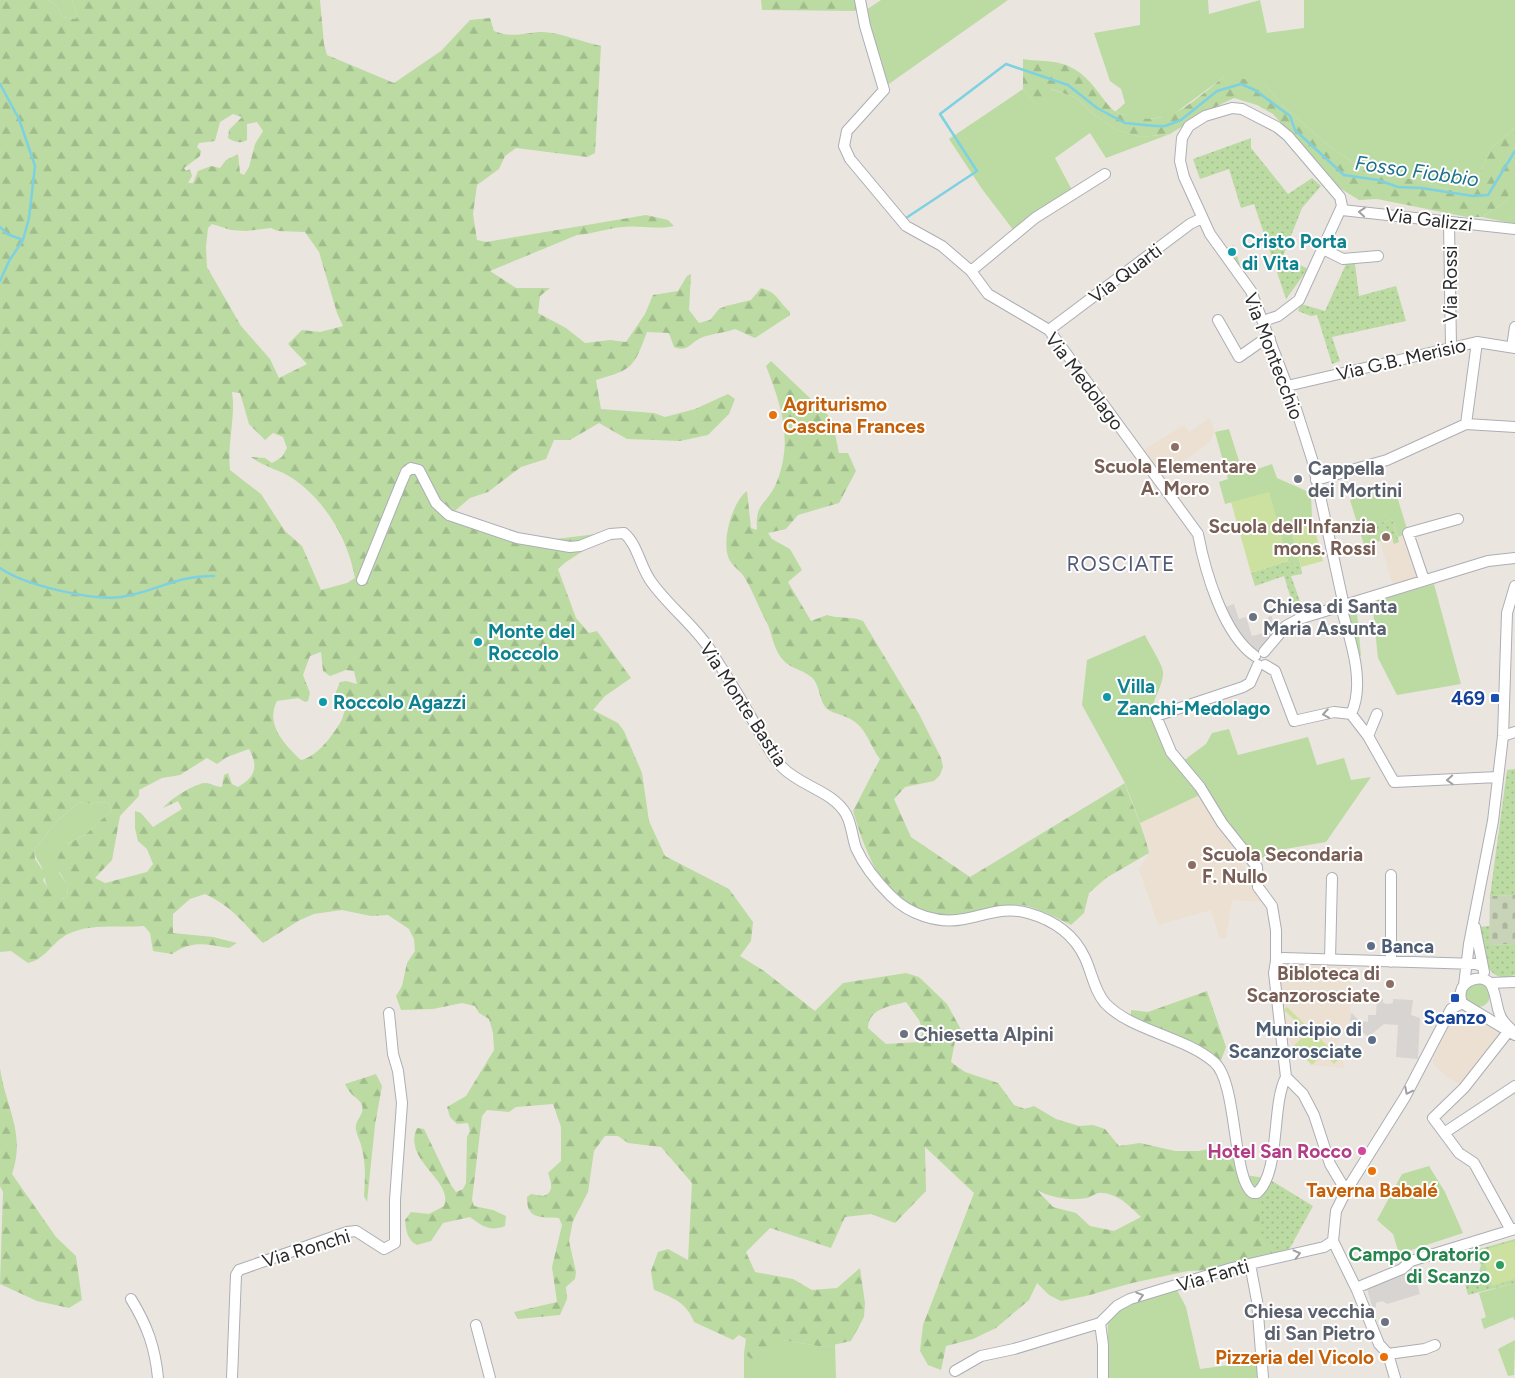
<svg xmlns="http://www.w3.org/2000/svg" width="1515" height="1378" font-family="Figtree,sans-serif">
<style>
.education{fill:#ebe0d1}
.grass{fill:#bbdba2}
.forest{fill:url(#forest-firs);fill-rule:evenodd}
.cemetery{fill:url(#cemetery-stones)}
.park{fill:url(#park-dots)}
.pitch{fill:#cce19f}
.plaza{fill:#d8d4d1}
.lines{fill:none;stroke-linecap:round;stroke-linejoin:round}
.stream{stroke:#7ed1e1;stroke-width:2.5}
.minor-casing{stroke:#acaeb6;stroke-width:12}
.minor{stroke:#fff;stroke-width:10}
.oneway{stroke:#a0a0a0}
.culture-dot{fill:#0f9aa8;stroke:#fff;stroke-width:2}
.food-dot{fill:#e8710a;stroke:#fff;stroke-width:2}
.education-dot{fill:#8d6e63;stroke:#fff;stroke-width:2}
.worship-dot{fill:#6b7280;stroke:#fff;stroke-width:2}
.transit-dot{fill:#1a4fb4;stroke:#fff;stroke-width:2}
.service-dot{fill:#5c6f8a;stroke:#fff;stroke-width:2}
.hotel-dot{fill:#d1479c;stroke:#fff;stroke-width:2}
.leisure-dot{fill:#2e9e5b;stroke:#fff;stroke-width:2}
.labels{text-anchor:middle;stroke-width:4;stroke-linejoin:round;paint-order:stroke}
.street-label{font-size:19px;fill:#2b2b2b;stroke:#fff}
.culture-label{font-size:19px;font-weight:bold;fill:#0d838f;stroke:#fff;text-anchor:start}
.food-label{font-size:19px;font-weight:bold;fill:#c56008;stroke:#fff;text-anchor:start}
.education-label{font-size:19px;font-weight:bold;fill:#785e54;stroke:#fff;text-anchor:end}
.worship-label{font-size:19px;font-weight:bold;fill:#5b616d;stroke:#fff;text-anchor:start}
.transit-label{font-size:19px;font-weight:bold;fill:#164399;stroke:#fff;text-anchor:end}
.service-label{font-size:19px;font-weight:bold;fill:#4e5e75;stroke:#fff;text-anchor:start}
.hotel-label{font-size:19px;font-weight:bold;fill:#b23c85;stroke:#fff;text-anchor:end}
.leisure-label{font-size:19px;font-weight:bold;fill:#27864d;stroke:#fff;text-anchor:end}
.water-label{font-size:20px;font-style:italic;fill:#1d728d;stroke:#fff}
.quarter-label{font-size:21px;letter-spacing:1px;fill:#515b77;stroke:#fff}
</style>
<defs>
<pattern id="forest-firs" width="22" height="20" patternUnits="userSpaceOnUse" patternTransform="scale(1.25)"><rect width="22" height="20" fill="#bbdba2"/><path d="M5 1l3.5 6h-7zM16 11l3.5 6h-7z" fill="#a1bc8c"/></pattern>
<pattern id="cemetery-stones" width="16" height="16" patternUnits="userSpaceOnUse" patternTransform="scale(1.25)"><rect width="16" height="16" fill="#c8d3b8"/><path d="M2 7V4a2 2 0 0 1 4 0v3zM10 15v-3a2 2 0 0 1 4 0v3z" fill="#acb59e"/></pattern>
<pattern id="park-dots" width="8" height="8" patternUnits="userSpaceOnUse" patternTransform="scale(1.25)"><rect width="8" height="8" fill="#bbdba2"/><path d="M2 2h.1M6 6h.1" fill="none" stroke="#a1bc8c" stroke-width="1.8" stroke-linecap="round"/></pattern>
</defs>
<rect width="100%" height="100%" fill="#ebe5df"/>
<path class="education" d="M1210 418 1215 432 1210 442 1158 479 1139 453 1184 425 1189 432Z
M1394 486 1424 580 1394 589 1380 541 1364 545 1350 500Z
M1204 793 1246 857 1241 862 1250 876 1252 889 1269 902 1232 900 1226 938 1220 939 1211 910 1158 925 1139 869 1149 853 1146 837 1140 823Z
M1289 964 1352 967 1350 1021 1340 1034 1337 1046 1345 1068 1312 1065 1293 1047 1283 1030 1278 966Z
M1475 1014 1505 1035 1464 1088 1445 1075 1433 1063V1058L1449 1026 1461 1017Z"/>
<path class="grass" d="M48 0H72L78 16 75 19 62 17 55 4Z
M881 0H1008L886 86 866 10Z
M1140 0H1208L1209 14 1260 0 1267 33 1304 28V0H1515V128L1491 148 1477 179 1468 190H1449L1413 179 1385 176 1366 171 1330 147 1283 106 1265 85 1224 77 1171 116 1141 120 1115 112 1125 103 1121 89 1110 81 1094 33 1140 25Z
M1023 89 1035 103 1050 89 1077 98 1092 113 1117 130 1141 137 1170 134 1106 158 1090 133 1055 158 1072 190 1014 231 982 189 949 139Z
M1513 168H1515V224L1482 217 1507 201Z
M1234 245 1240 265 1220 250Z
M1229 429 1243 474 1272 464 1277 478 1311 493 1312 519 1290 525 1301 567 1288 561 1269 493 1225 504 1219 482 1228 479 1215 432Z
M1394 486 1408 533 1398 537 1392 519 1375 525 1380 541 1364 545 1350 500Z
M1434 584 1461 684 1397 695 1378 658 1372 602Z
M1361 606 1362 611 1357 612 1361 656 1355 657 1345 611Z
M1145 635C1149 644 1163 665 1163 672 1164 684 1152 701 1153 708 1159 737 1188 769 1204 793L1140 823 1125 783 1082 705 1087 660Z
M1229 729 1238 755 1308 737 1317 765 1344 758 1351 780 1371 777 1326 842 1285 849 1274 857 1253 858 1183 761 1206 744 1212 733Z
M79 802C89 805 97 802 108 803L112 810 86 834 67 844 59 873 67 884 68 896 62 899C44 892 47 883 42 868 39 861 35 859 34 850L57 821Z
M1466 995a12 12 0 1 1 24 0a12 12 0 1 1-24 0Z
M1429 1166 1445 1192 1463 1233 1399 1254 1393 1234 1377 1220 1402 1174Z
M1515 1283V1321L1513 1317 1484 1329 1481 1319 1486 1317 1479 1293Z
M1177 1290 1186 1307 1200 1369 1258 1361 1260 1378H1107L1108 1316 1117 1308Z
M782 1340 824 1347 835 1344 836 1378H744V1353L751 1359Z
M1515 1340 1514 1375 1508 1376 1498 1349Z"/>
<path class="forest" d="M0 0H48L55 4 62 17 75 19 78 16 72 0H320L324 44 327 55 394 83 441 51 470 20 490 18 494 31C514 39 524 32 543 32 562 33 582 42 601 46L595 153 587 157 516 148 505 156 499 169 477 185 473 214 477 240 486 242 646 215 668 220 674 226C656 230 641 225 623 227 608 228 593 234 577 235L490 271 516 288H550L540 296 538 313 566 328 585 343 610 340 626 342 645 314 653 295 678 291 687 276 691 274 689 310 699 323 710 320 719 309 726 306 751 300 761 288C778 293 778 301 790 312V315L755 338 735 329C725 333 714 333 703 337 691 341 689 353 674 347L669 333 647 332C633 369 633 369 596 380L601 409 654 413 665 417 695 409 728 394 735 399 729 414 708 435 680 441 627 439 599 423 570 440H554L546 459 521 467 488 492 470 498 450 515 505 539H556L604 533 602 539 566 562 558 569 576 618 589 633 597 631 631 678 605 696 593 710 618 723 624 731 642 773 649 821 665 856 729 889 753 922 751 941 740 956 764 971 815 1011 843 983 906 973 919 977 947 1004 964 1035 956 1036 951 1062 965 1072 998 1083 1014 1105 1025 1109 1034 1106 1056 1119 1079 1126 1093 1125 1105 1129 1119 1146 1140 1143 1175 1151H1199L1219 1147 1237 1149 1243 1175 1267 1178 1281 1253 1210 1270 1188 1271 1132 1283 1086 1296 1061 1301 1049 1295 1037 1283 1029 1300 996 1328 973 1339 946 1346 941 1370 928 1365 920 1351 923 1325 974 1193 925 1147 926 1191 895 1223 871 1214 845 1217 831 1248 770 1228 746 1252 755 1272 793 1279 812 1290 837 1288 860 1268 865 1303 864 1317 851 1341 824 1347 782 1340 770 1355 751 1359 744 1353 746 1339 739 1335 733 1340 694 1322C687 1303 672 1297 654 1290L651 1271 658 1252 668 1249 688 1260 692 1183 661 1147 628 1143 618 1136H605L594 1151 588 1192 573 1221 569 1241 576 1272 575 1279 566 1287 567 1299 560 1315 518 1319 514 1312 557 1302 552 1267 562 1225 559 1218C542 1217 526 1220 527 1197L531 1194 543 1196C555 1193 551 1182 548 1173L561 1161V1127L553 1104 516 1107 509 1112 487 1110 482 1116 472 1200 474 1206 493 1210 506 1216 505 1226C490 1232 482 1226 470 1217L443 1223 431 1241 417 1245C407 1240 406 1230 405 1220L411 1212 429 1214 444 1206C454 1180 402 1161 417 1128L424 1129 451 1185 456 1192 463 1189 466 1183 467 1137 470 1131 468 1123 457 1124 450 1117 447 1107 466 1096 494 1050 493 1033 489 1019 479 1013 475 1006 462 1003 433 1009 401 1010 396 996 402 986 407 963 415 951 414 939 409 929 388 915 371 916 342 910 314 914 300 920 263 943C243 923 233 907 205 894L190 899 173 914V933L213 937 237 943 229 948C206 944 192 940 172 954L153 951 150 933 144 926C120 928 91 923 68 934 52 942 46 959 28 963L11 951 0 952ZM233 114 242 117 229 130 228 138C234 142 241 144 247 140V124L257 122 263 131 255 144 249 167 244 175 240 173 238 154 226 160 220 168 211 166 198 171 193 183H188L192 176 190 169 186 171 184 168 200 156 201 151 197 147 199 143 215 141 220 122ZM212 224 231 230 246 231 271 228 278 231 305 232 319 252 337 313 343 326 320 332 302 330 288 344 307 364 279 378 270 359 241 326 207 267 206 247 208 228ZM232 392 240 393 249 424 265 440 273 433 283 437 287 448 282 457 272 463 265 458 251 457C264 467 279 469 292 478 325 500 348 539 355 578L347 583 321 590 302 546 285 531 261 494 230 470C227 444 236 415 232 392ZM321 652 323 671 330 676 346 670 354 671 357 684 346 681 340 682 334 697 348 705C343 711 344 717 340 723 332 736 317 757 301 760 284 744 265 724 277 701L298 698 305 702 308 701 310 693 303 675 310 656ZM249 749C259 767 255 777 238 787L232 784 228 773 224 775 222 787C217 787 212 784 207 783 196 782 169 800 163 808L178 801 182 809 153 827 141 813 135 811V828L138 841 147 849 153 864 147 872 105 883 95 878 112 860 120 816 139 796V790L162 778 180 775 207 758 217 764 227 757ZM79 802C89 805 97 802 108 803L112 810 86 834 60 848 56 867 67 884 68 896 62 899C53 895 48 889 43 880L46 875 35 859 34 850 57 821ZM906 1002 919 1020 923 1031 918 1042 886 1044 868 1028C868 1009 890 1006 906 1002ZM1037 1190C1051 1198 1071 1201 1087 1198 1092 1197 1096 1192 1102 1193 1119 1194 1129 1206 1141 1217L1114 1231 1090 1226 1076 1213 1053 1207Z
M761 0H860L862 11 762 10Z
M1023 59C1041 62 1058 59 1074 69 1091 78 1100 97 1113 110 1117 114 1125 115 1131 116 1170 128 1195 99 1224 77L1253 80 1265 85 1283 106 1330 147 1366 171 1385 176 1413 179 1449 190H1468L1477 179 1491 148 1515 128V168L1507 201 1482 217H1467L1377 199 1359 200 1338 187 1273 114 1257 105 1234 98 1207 111 1170 134 1141 137 1117 130 1092 113 1077 98 1051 89 1046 103H1035L1023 89Z
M771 361 832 419 839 453H848L856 471 839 503 798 515 786 529 768 533 772 539 790 549 802 570 788 582 811 621 827 615C839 619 852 616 863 621L919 714 941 758 943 767 940 775 934 781 905 787 894 799 911 837 970 877 1125 783C1132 806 1144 829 1149 853L1106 878 1089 893 1084 913 1071 925C1057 918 1029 903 1014 905 1003 906 992 912 981 913 965 915 947 918 931 915 885 907 865 851 853 811L880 759C870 746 867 729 852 720 845 715 834 714 827 709 818 700 821 684 810 676 802 670 791 668 784 661 773 650 773 635 767 623 759 608 752 589 743 575 739 570 733 566 730 561 720 544 732 502 747 491L751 528 757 530C755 503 765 506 775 486 794 443 782 407 766 366Z
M1207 991 1226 1047 1219 1066 1185 1048 1131 1025V1010L1148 1012Z
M0 1068C6 1109 26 1133 12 1174L56 1237 76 1256 82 1300 69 1308 37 1301 0 1284 3 1192 0 1186Z
M376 1074 382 1086 375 1125 367 1202 364 1196C365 1181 366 1164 362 1149 361 1142 357 1136 356 1130 354 1120 365 1115 362 1105 360 1099 349 1095 345 1084Z"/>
<path class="cemetery" d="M1515 895V944L1489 945 1490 896Z"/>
<path class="park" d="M1251 138V148L1288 194 1312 178 1321 186 1302 208 1283 256 1308 269 1286 299 1254 204 1241 208 1229 169 1200 179 1193 159Z
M1346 264H1355L1359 296 1396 286 1406 321 1332 337 1340 361 1332 364 1317 315 1311 316 1298 311 1301 304 1325 311Z
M1392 519 1399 542 1394 544 1392 537 1380 541 1375 525Z
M1288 561 1301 567 1302 574 1291 576 1301 604H1305L1307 611 1296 615 1284 576 1255 586 1251 573Z
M1515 769V895L1490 896 1507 770Z
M1490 926 1489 945 1515 944V975C1484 987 1482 948 1478 927Z
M1267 1178 1313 1206 1290 1248 1281 1253 1272 1250 1259 1234 1260 1202Z
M1515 1239V1283L1468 1295 1463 1276 1479 1272 1481 1265 1477 1257 1466 1258 1465 1253Z"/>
<path class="pitch" d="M1269 492 1288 561 1251 573 1231 502Z
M1312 519 1323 561 1301 567 1290 524Z
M1287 1007 1340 1058 1334 1064 1324 1053 1312 1065 1293 1047 1307 1032 1284 1010Z
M1515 1241V1279L1492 1286 1481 1251Z"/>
<path class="plaza" d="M1234 604 1239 619 1246 617 1252 636 1268 632V617L1272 616 1274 631 1267 647 1252 651 1222 608Z
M1383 999V1003L1388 1004 1393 1003V999L1413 1000 1411 1015 1420 1018 1418 1059 1396 1057 1398 1025 1384 1024 1368 1037 1350 1021 1351 1013 1353 1014 1359 1021 1368 1022V1015H1376L1377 1000Z
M1413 1267 1420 1294 1387 1304 1382 1301 1376 1303V1307L1373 1309 1366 1286Z"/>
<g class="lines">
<path class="stream" d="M0 84 19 119 35 166 29 218 23 240 9 261 0 281
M903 220 977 171 940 114 1006 64 1068 85 1097 108 1125 123 1155 126H1165L1181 120 1217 91 1241 84 1255 90 1290 116 1295 130 1344 175 1378 180 1398 187 1421 188 1473 196 1488 195 1515 151
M0 227 7 234 23 240
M0 568C24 585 92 601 121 597 155 592 177 575 214 576"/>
<g class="minor-casing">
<path id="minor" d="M860 0 865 26 884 90 847 131 844 146 850 159 906 226 942 246 971 271 988 294 1049 330 1198 534C1205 571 1223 634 1255 656
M1342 210 1515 229
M1449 222 1451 347
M1323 249 1343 259 1378 256
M971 271 1035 218 1105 174
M1218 320 1239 357 1259 343 1270 339
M1263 321 1278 316 1299 300 1342 206 1340 197 1288 136 1277 127 1242 109 1232 108 1205 116 1189 126 1182 138 1180 161 1184 177 1210 234 1251 291 1297 412 1312 459 1344 606
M1049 330 1190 224 1202 218
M1512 347 1515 327
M1287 386 1477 342 1515 348
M1466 424 1477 342
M1316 480 1387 460 1466 424 1515 427
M362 580 400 486 406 472 411 468 419 470 436 503 449 515 517 538 570 547 580 546 610 534 624 533C637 544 640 565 650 580 667 605 692 623 709 648 722 669 736 690 748 712 759 730 768 752 782 767 800 786 833 791 846 814 852 825 852 837 856 848 864 866 877 882 891 896 910 915 938 924 964 919 986 915 1006 906 1028 913 1053 920 1074 934 1085 958 1092 973 1094 990 1105 1003 1131 1031 1184 1036 1214 1062 1238 1082 1232 1180 1253 1193H1257C1281 1172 1271 1105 1286 1077L1274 973 1276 961V930L1272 906 1258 887 1257 867 1222 823 1200 787 1171 752 1156 716 1243 687 1250 683 1258 665
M1424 580 1408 533 1458 519
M1341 607C1350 639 1366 683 1351 714
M1264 652 1286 626 1299 619 1488 561 1515 558
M1265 665 1275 671 1294 721 1334 712 1351 714 1368 736 1394 782 1498 777
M1368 736 1377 714
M1503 736 1515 732
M1391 875V962
M1475 927 1484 972
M1330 959 1332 878
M1276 961 1283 958 1476 964 1482 966
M1490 983 1515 982
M1464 985 1469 944 1493 821 1503 736 1507 613 1515 586
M1508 1032 1464 1088 1433 1118 1459 1153 1474 1163 1511 1230
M1515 1033C1510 1028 1502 1022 1500 1015 1494 1002 1497 974 1475 979 1470 980 1465 983 1462 988 1460 993 1460 998 1462 1003L1515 1035
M1286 1077 1303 1094 1314 1115 1330 1164 1346 1191
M1444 1133 1515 1086
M1250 1264 1257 1301 1263 1378
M1356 1288 1402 1269 1411 1261 1515 1229
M131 1299C147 1325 155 1347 158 1378
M1100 1323 1117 1306 1130 1299 1232 1268 1324 1247 1333 1241
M1100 1323 1103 1345V1378
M476 1325 490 1378
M1388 1354 1425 1349 1435 1345
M955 1371 981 1356 1014 1349 1100 1323
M232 1378 236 1275 239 1270 347 1232 356 1231 384 1249 395 1243V1200L402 1103 398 1071 393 1054 389 1013
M1395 1378 1388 1354 1379 1344 1357 1290 1333 1241 1336 1211 1346 1191 1405 1097 1451 1009 1462 1003"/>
</g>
<use href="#minor" class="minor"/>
</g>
<defs><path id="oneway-chevron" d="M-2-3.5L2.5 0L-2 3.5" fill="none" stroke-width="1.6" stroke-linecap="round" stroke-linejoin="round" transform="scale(1.25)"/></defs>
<g class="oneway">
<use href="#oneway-chevron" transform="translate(1362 212) rotate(-175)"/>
<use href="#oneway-chevron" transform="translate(1326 714) rotate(171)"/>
<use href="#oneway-chevron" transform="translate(1450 780) rotate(177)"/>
<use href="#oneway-chevron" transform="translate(1408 1091) rotate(117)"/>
<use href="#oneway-chevron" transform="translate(1297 1254) rotate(-14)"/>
<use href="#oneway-chevron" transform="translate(1140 1296) rotate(-17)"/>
</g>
<g class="culture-dot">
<circle cx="1232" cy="252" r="5"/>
<circle cx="478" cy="642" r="5"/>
<circle cx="1107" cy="697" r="5"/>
<circle cx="323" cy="702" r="5"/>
</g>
<g class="food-dot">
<circle cx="773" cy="415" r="5"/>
<circle cx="1372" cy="1171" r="5"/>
<circle cx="1384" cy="1357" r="5"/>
</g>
<g class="education-dot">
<circle cx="1175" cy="447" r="5"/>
<circle cx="1386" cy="537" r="5"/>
<circle cx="1192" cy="865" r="5"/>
<circle cx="1390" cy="984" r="5"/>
</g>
<g class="worship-dot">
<circle cx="1298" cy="479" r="5"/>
<circle cx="1253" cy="617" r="5"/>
<circle cx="904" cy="1034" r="5"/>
<circle cx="1385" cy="1322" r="5"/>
</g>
<g class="transit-dot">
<rect x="1490" y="693" width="10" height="10" rx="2.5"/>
<rect x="1450" y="993" width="10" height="10" rx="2.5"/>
</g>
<g class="service-dot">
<circle cx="1371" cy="946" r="5"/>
<circle cx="1372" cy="1040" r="5"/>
</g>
<circle class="hotel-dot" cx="1362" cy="1151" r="5"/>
<circle class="leisure-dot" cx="1500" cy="1265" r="5"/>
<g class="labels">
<g class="street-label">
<text transform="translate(1429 219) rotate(7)" y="7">Via Galizzi</text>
<text transform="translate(1125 273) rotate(-37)" y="7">Via Quarti</text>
<text transform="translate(1450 284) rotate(-90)" y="7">Via Rossi</text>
<text transform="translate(1274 356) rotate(69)" y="7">Via Montecchio</text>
<text transform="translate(1401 359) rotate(-13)" y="7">Via G.B. Merisio</text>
<text transform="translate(1085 381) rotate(53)" y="7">Via Medolago</text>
<text transform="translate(744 704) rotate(57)" y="7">Via Monte Bastia</text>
<text transform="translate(306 1248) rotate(-17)" y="7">Via Ronchi</text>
<text transform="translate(1213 1275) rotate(-16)" y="7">Via Fanti</text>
</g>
<g class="culture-label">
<text x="1242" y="248">Cristo Porta<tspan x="1242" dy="22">di Vita</tspan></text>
<text x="488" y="638">Monte del<tspan x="488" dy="22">Roccolo</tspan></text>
<text x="1117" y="693">Villa<tspan x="1117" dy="22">Zanchi-Medolago</tspan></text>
<text x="333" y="709">Roccolo Agazzi</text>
</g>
<g class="food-label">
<text x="783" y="411">Agriturismo<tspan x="783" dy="22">Cascina Frances</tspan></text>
<text x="1372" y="1197" text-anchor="middle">Taverna Babalé</text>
<text x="1374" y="1364" text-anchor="end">Pizzeria del Vicolo</text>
</g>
<g class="education-label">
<text x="1175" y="473" text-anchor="middle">Scuola Elementare<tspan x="1175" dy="22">A. Moro</tspan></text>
<text x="1376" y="533">Scuola dell'Infanzia<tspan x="1376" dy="22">mons. Rossi</tspan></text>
<text x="1202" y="861" text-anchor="start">Scuola Secondaria<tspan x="1202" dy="22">F. Nullo</tspan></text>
<text x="1380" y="980">Bibloteca di<tspan x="1380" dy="22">Scanzorosciate</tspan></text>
</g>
<g class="worship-label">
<text x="1308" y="475">Cappella<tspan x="1308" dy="22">dei Mortini</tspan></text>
<text x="1263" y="613">Chiesa di Santa<tspan x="1263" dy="22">Maria Assunta</tspan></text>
<text x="914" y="1041">Chiesetta Alpini</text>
<text x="1375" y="1318" text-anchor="end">Chiesa vecchia<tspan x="1375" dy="22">di San Pietro</tspan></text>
</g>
<g class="transit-label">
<text x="1485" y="705">469</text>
<text x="1455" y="1024" text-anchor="middle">Scanzo</text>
</g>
<g class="service-label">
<text x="1381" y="953">Banca</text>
<text x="1362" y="1036" text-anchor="end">Municipio di<tspan x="1362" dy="22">Scanzorosciate</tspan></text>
</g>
<g class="hotel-label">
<text x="1352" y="1158">Hotel San Rocco</text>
</g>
<g class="leisure-label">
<text x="1490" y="1261">Campo Oratorio<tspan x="1490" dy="22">di Scanzo</tspan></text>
</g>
<g class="water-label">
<text transform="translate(1417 171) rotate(8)" y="7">Fosso Fiobbio</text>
</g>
<g class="quarter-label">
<text x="1121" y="571">ROSCIATE</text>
</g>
</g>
</svg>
